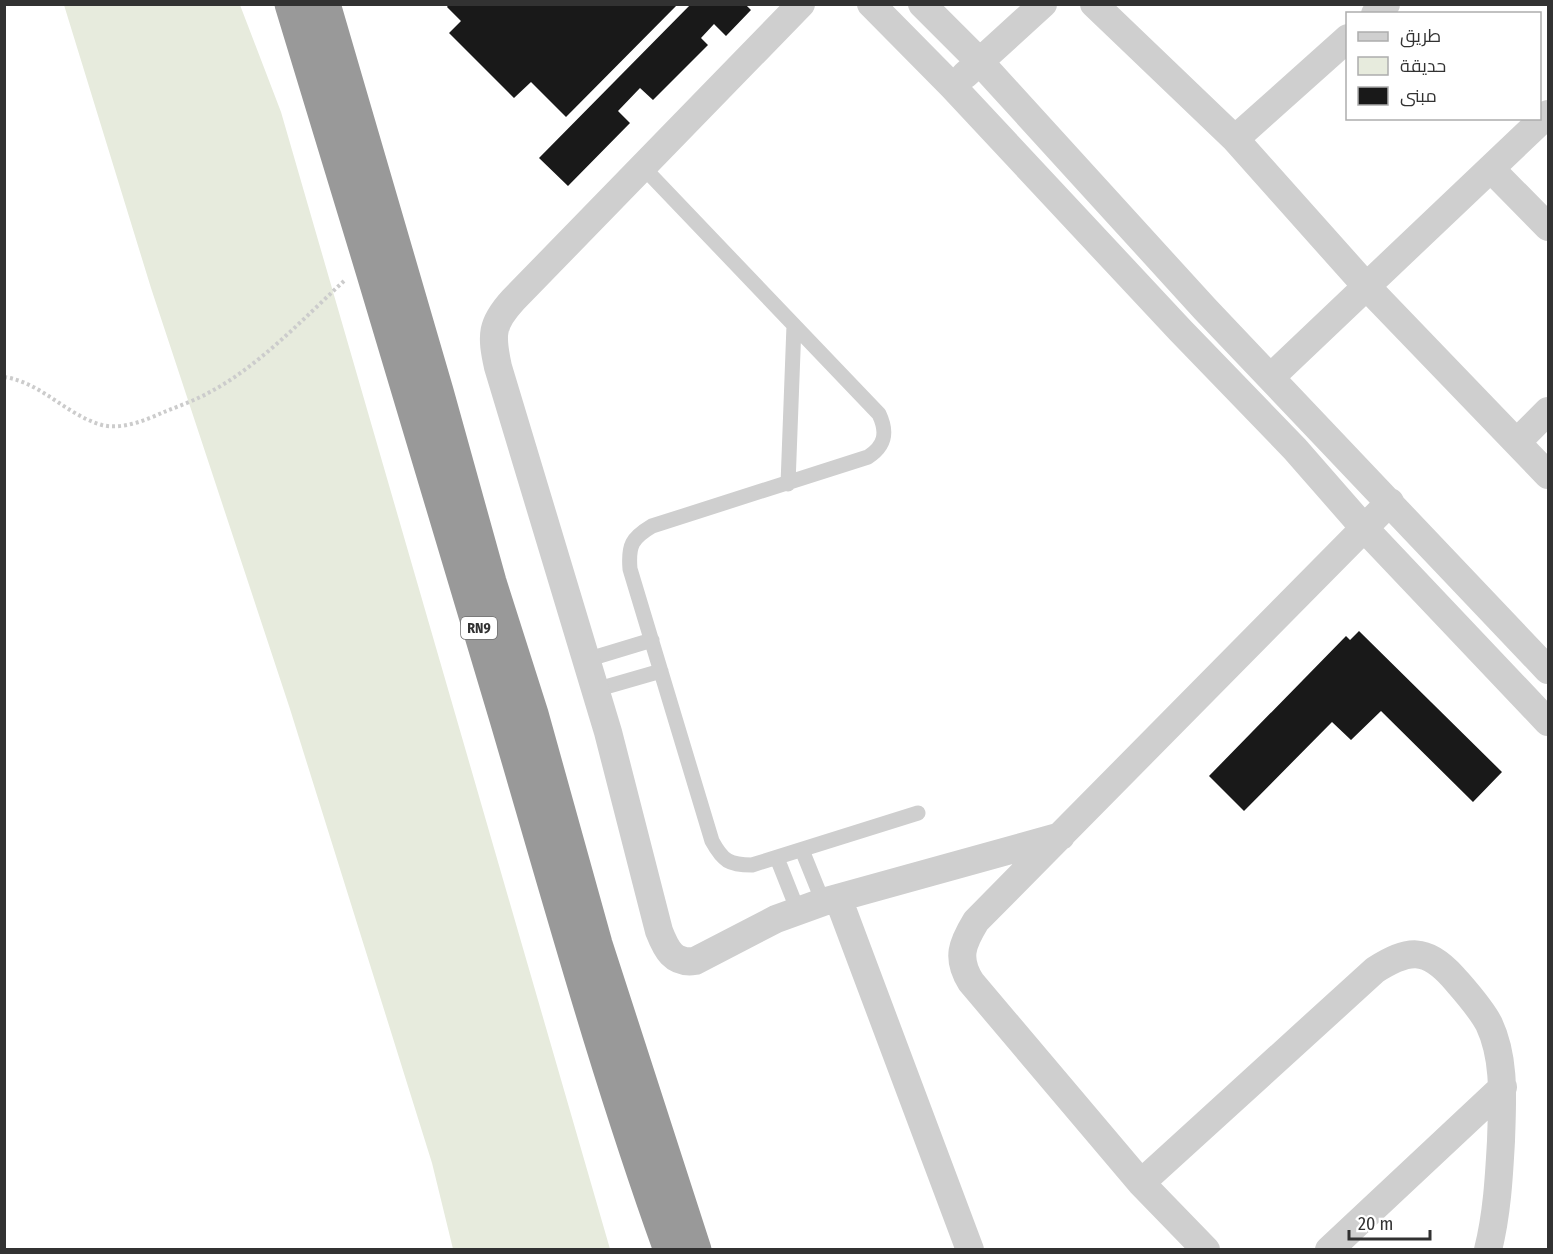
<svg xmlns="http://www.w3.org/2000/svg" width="1553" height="1254" font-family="'Fira Sans Condensed',Cairo,sans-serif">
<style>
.green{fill:#e7ebdd}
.building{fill:#191919}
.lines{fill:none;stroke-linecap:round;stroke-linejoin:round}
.path{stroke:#ccc;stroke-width:4;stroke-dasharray:3 3;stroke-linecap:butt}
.lane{stroke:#cfcfcf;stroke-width:15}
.street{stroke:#cfcfcf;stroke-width:28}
.highway{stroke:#999;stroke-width:33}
.labels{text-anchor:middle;stroke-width:6;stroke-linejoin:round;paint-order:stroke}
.shield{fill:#fff;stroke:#707070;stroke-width:1.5}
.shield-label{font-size:14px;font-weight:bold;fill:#323232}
</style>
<rect width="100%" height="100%" fill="#fff"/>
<path class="green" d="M64 5H240L281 112 610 1249H453L432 1163 290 709 151 288Z"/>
<path class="building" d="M449 4H678L566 117 531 82 514 98 449 33 461 21 447 7Z
M691 4H745L751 10 726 36 714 24 701 38 708 45 653 100 640 88 618 111 630 123 568 186 539 158Z
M1359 631 1502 772 1473 802 1381 711 1351 740 1332 722 1244 811 1209 776 1346 636 1350 640Z"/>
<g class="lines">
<path class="path" d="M4 377C41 382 66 415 102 425 122 430 146 420 164 412 179 406 196 400 210 392 259 366 303 319 344 281"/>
<path class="lane" d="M643 167 879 414C888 433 885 446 868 457L652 526C632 538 628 545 630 569L712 841C723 861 729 865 752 865L918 813
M788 484 794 325
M586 660 652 640
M595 690 661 671
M802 850 823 902
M777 858 798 911"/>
<path class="street" d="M801 4 513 300C491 324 491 335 498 367L608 732 659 931C666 949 673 964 695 961L776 919 823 902 1061 836
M871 4 953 87 1180 330 1295 449 1365 529 1548 722
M922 4 979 61 1205 309 1548 670
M1094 4 1235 139 1367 287 1548 475
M1375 14 1386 4
M965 75 1043 4
M1235 139 1348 38
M1491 169 1548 227
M1271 377 1548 114
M1518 441 1548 411
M838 898 970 1250
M1141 1183 1375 970C1408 949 1426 947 1453 977 1466 992 1480 1007 1489 1024 1506 1060 1502 1103 1501 1141 1499 1177 1497 1214 1488 1250
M1206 1250 1141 1183 971 982C956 958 962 944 976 921L1390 502
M1329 1250 1503 1087"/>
<path class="highway" d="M291 4C364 242 435 480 506 719 558 896 607 1075 670 1250
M324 4 437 391 490 582 532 714 596 944 695 1250"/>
</g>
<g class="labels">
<rect class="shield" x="461" y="617" width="36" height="22" rx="4.5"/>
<g class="shield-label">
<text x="479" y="633">RN9</text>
</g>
</g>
<rect width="1553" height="1254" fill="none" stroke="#323232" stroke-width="12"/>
<rect x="1346" y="12" width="195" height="108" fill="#ffffff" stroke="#adadad" stroke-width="1.5"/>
<rect x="1358" y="32" width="30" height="9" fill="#cfcfcf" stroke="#adadad" stroke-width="1.5"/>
<text x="1400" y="42" font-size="18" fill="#323232">طريق</text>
<rect x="1358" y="57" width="30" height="18" fill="#e7ebdd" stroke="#adadad" stroke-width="1.5"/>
<text x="1400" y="72" font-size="18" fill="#323232">حديقة</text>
<rect x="1358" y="87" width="30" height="18" fill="#191919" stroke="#adadad" stroke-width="1.5"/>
<text x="1400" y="102" font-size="18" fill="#323232">مبنى</text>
<path d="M1349 1230v9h81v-9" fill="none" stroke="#323232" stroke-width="3"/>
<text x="1358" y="1230" font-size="18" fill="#323232" stroke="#ffffff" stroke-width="4.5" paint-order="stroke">20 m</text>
</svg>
